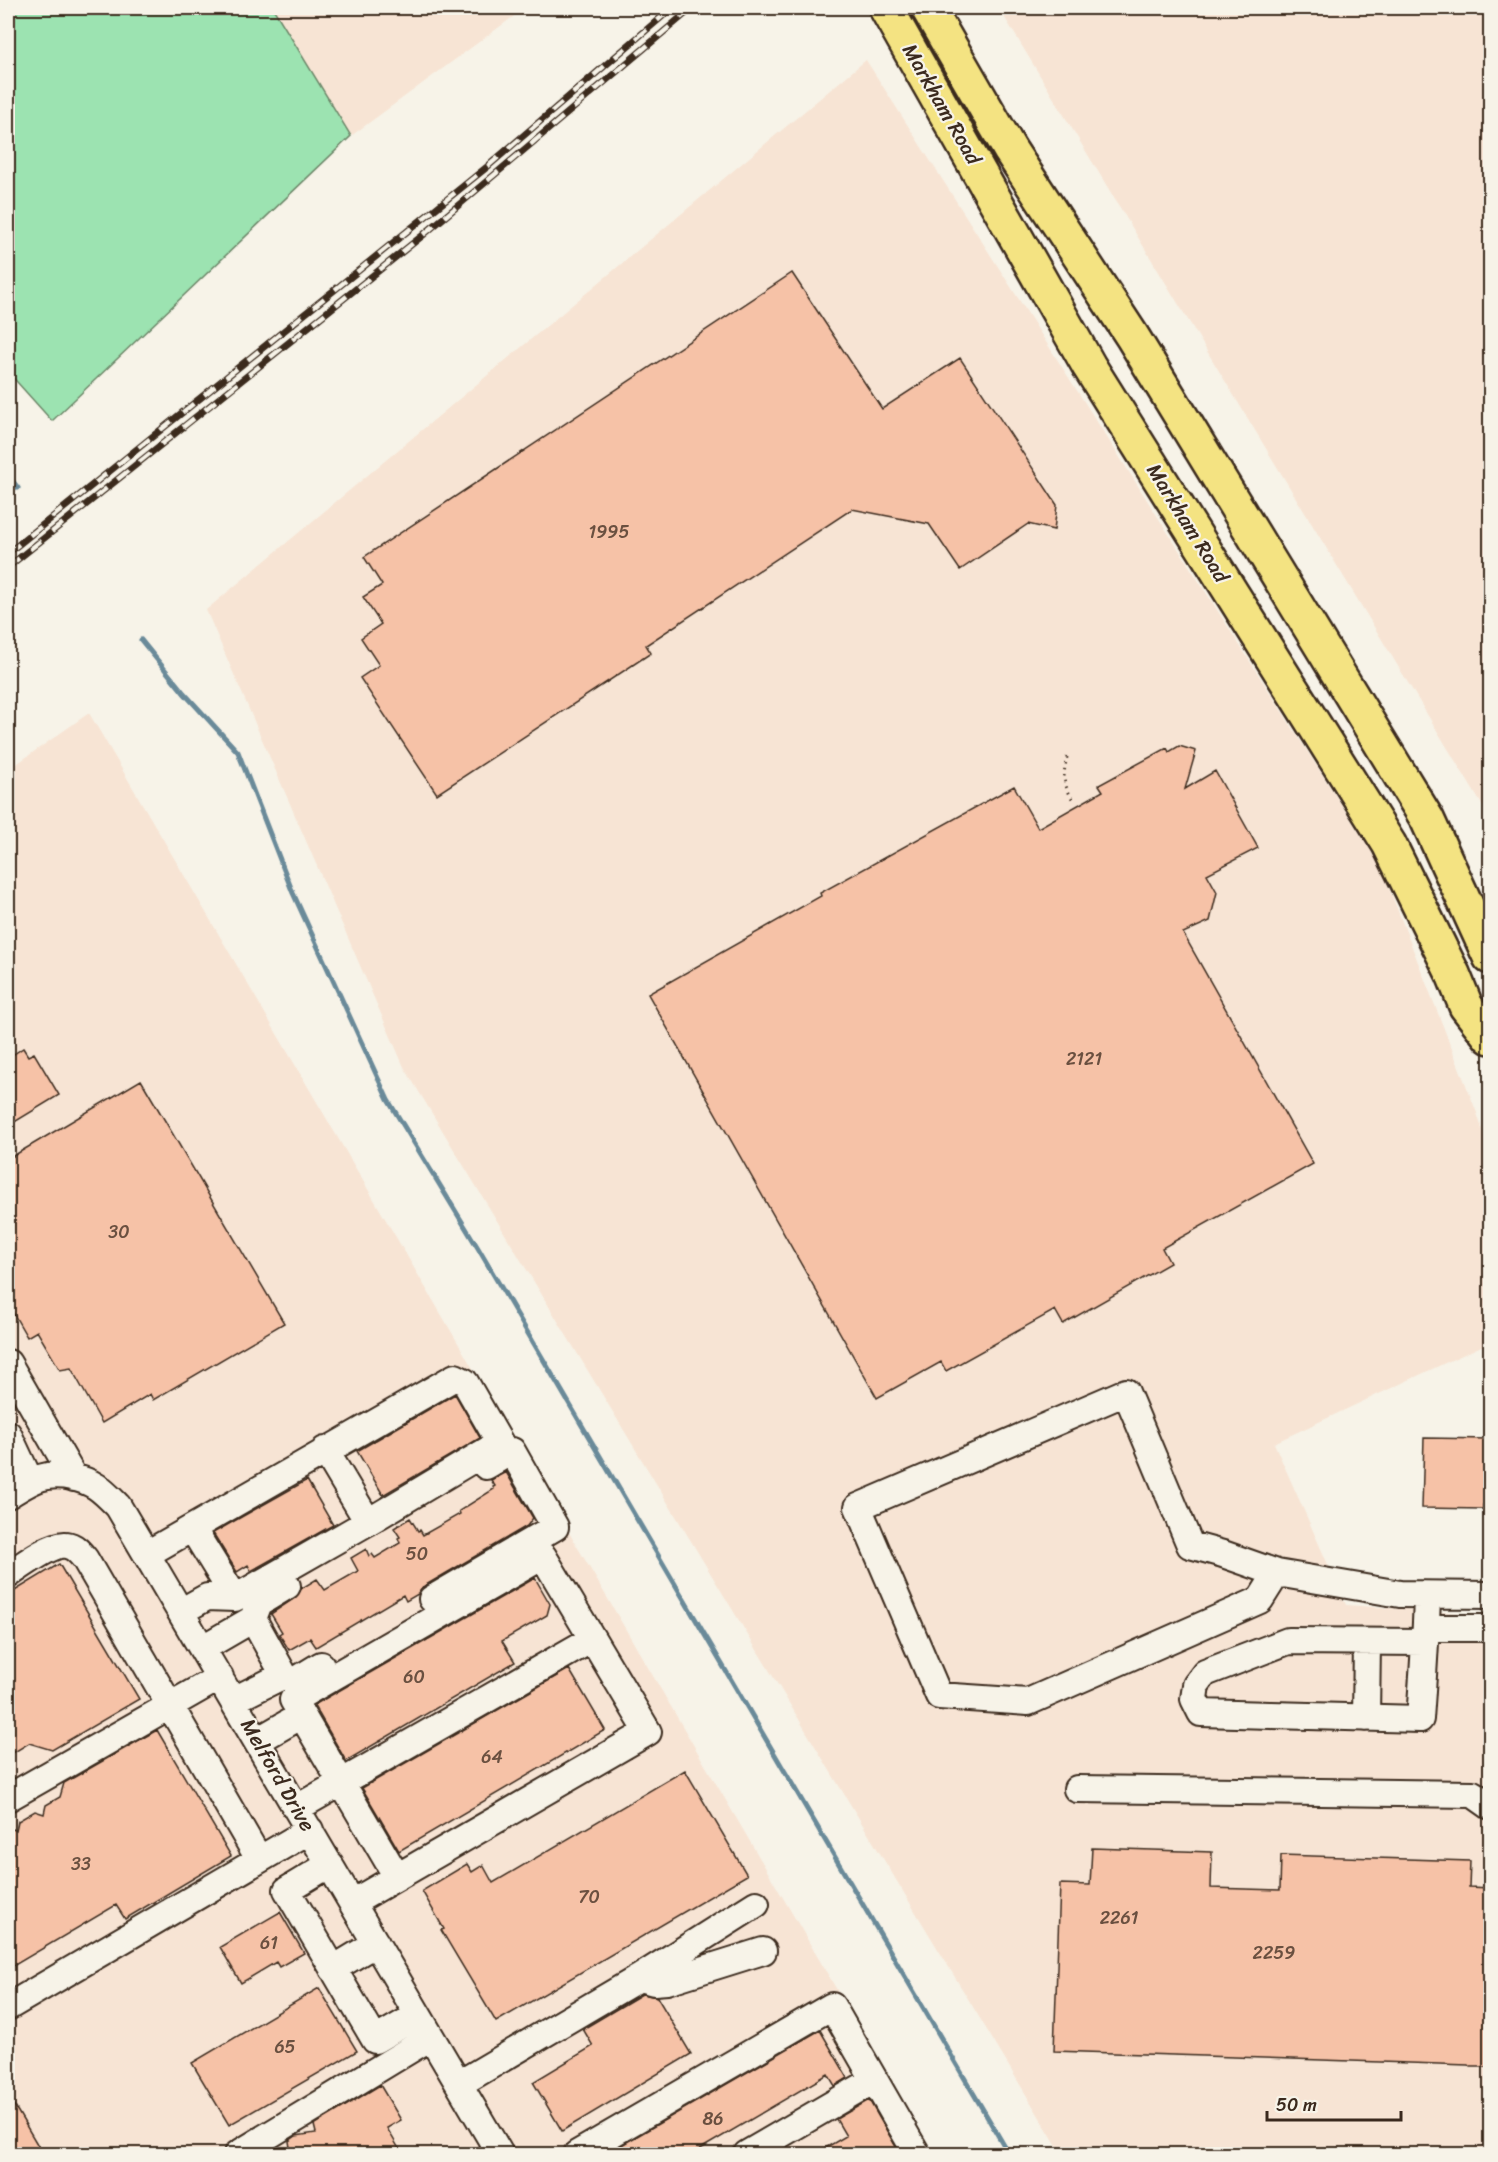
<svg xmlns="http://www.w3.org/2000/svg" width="1498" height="2162" font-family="Sriracha,sans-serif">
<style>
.built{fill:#f7e4d4}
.green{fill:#9ce3b1;stroke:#6c8668;stroke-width:1.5}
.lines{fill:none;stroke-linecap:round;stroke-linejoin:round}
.stream{stroke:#6a8a99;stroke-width:5}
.building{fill:#f6c2a7;stroke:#3b2a1e;stroke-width:1.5}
.minor-casing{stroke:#3b2a1e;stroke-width:30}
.major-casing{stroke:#3b2a1e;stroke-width:38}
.path{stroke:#3b2a1e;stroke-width:3;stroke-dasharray:1.5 4.5;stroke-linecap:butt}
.minor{stroke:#f7f3e8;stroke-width:26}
.major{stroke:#f4e382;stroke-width:33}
.rail-casing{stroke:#3b2a1e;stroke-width:7}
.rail{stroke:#f7f3e8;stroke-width:4.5;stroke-dasharray:14;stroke-linecap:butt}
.labels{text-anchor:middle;stroke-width:4.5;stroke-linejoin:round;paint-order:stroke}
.number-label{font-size:18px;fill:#6a5040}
.street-label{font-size:21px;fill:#3b2a1e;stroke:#f7f3e8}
</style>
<rect width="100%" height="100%" fill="#f7f3e8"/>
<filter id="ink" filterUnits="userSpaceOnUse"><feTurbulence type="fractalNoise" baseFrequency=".0167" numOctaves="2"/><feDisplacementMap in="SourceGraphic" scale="12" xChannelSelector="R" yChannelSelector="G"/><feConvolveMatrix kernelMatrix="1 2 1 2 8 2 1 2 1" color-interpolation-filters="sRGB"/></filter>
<g filter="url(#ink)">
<path class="built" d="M273 8H525L351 136Z
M999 8H1490V818Z
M866 60 1380 865 1477 1113 1490 1155V1342L1274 1443 1346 1605 1490 1615V2154H1062L404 1067 206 610Z
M89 713 933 2154H8V770Z"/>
<path class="green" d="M8 8H273L351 136 52 421 8 372Z"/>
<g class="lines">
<path class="stream" d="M8 475 18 488
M141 640 184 693 238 752 293 893 388 1100 478 1248 1009 2154"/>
</g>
<path class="building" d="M792 273 882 409 960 358 1057 505 1054 530 1028 524 960 570 929 524 852 509 646 645 651 653 437 794 360 678 379 665 361 638 381 624 363 597 382 585 364 557Z
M1179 746 1196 751 1185 789 1215 771 1258 848 1207 874 1217 892 1210 921 1183 933 1313 1164 1162 1248 1170 1263 1063 1324 1055 1310 946 1371 941 1362 877 1398 648 994 821 896 820 893 1014 786 1038 828 1103 791 1099 785 1167 748 1169 752Z
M23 1048 28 1056 34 1053 59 1095 8 1126V1058Z
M141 1080 284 1323 153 1400 150 1394 102 1423 71 1368 60 1370 37 1331 27 1337 8 1304V1159Z
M455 1394 480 1438 383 1495 357 1451Z
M1424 1438 1491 1439V1505H1483V1509L1422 1508Z
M506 1472 533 1518 527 1526 424 1586 418 1594 406 1601 403 1595 316 1647 310 1638 289 1650 279 1634 282 1632 271 1614 295 1598 302 1588 317 1579 325 1590 358 1571 351 1558 366 1549 369 1556 372 1554 375 1558 400 1543 398 1538 400 1537 394 1528 410 1518 418 1531 420 1530 423 1535 460 1514 459 1511 494 1489 493 1487 495 1486 491 1480Z
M307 1480 333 1525 251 1571 248 1565 237 1572 213 1533Z
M59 1564 139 1699 52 1750 29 1743 8 1756V1595Z
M535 1578 550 1604 547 1615 502 1641 515 1662 346 1761 314 1705Z
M569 1669 605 1730 399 1851 362 1788Z
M157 1730 231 1856 125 1919 116 1905 8 1969V1828L16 1830 18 1821 35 1811 44 1814 46 1805 60 1797 64 1783Z
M685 1770 747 1875 496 2022 441 1930 444 1929 422 1891 467 1864 472 1872 483 1865 493 1883Z
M1092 1848 1212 1852 1211 1888 1280 1890 1281 1855 1470 1861 1469 1887 1491 1888V2063L1487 2067H1470L1468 2065 1054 2051 1060 1884 1090 1885Z
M280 1912 304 1953 279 1967 276 1962 241 1983 220 1947Z
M319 1988 357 2051 229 2125 192 2063Z
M642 1994 657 1997 691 2054 562 2131 533 2082 593 2046 583 2029Z
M820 2030 848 2078 835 2086 828 2074 692 2154H606Z
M380 2085 401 2120 387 2128 402 2154H291L289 2141 296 2136 316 2133 314 2125Z
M8 2095 43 2154H8Z
M869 2100 900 2154H815L846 2136 836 2119Z"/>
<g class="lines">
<g class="minor-casing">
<path id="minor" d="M8 1363 74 1478
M8 1434 30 1481
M325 1450 368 1522
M8 1495C31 1481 44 1471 72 1477 95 1482 102 1490 118 1506L500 2154
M192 1528 235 1598
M147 1554 455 1377 465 1382 500 1443 368 1522 235 1598 207 1597 182 1611
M1277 1573 1260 1600 1028 1702 939 1696 858 1507 1126 1392 1190 1545 1223 1554 1277 1573 1400 1594 1490 1595
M8 1575C20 1567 52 1543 66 1545 75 1546 80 1553 85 1559L259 1859
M432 1599 555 1527 512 1451 486 1466
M253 1619 259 1603 287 1586
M1426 1628H1490
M1425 1642 1288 1641 1205 1673 1196 1685 1194 1699 1201 1713 1420 1719C1423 1678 1426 1636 1427 1595
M203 1648 253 1619 284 1675 234 1700
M284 1675 293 1682 321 1665
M1366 1718 1367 1642
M257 1741 302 1715
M1077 1789 1473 1794 1490 1806
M8 1798 220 1677
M297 1808 592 1639
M330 1864 287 1890 375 2040 418 2015
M352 1903 648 1732 543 1556 293 1700 397 1877
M333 1969 376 1943
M639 1978 654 1982 667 1981 763 1951
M8 2007 310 1830
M459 2084 639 1978 756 1904
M238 2154 431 2037
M577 2154 832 2006 917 2154
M747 2154 874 2080"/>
</g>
<g class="major-casing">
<path id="major" d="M886 8 1089 366 1389 844 1453 974 1466 1006 1490 1037
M928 8 1010 150 1132 336 1427 819 1490 957"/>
</g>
<path class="path" d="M1067 757C1062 779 1063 782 1074 802"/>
<use href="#minor" class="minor"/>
<use href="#major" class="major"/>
<g class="rail-casing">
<path id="rail" d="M8 553 487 167 672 8
M8 567 422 236 692 8"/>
</g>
<use href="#rail" class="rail"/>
</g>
</g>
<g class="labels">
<g class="number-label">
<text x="609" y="538">1995</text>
<text x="1084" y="1065">2121</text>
<text x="119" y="1238">30</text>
<text x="417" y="1560">50</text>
<text x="414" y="1683">60</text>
<text x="492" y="1763">64</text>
<text x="81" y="1870">33</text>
<text x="589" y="1903">70</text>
<text x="1119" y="1924">2261</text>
<text x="269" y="1949">61</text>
<text x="1274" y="1959">2259</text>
<text x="285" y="2053">65</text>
<text x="713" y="2125">86</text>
</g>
<g class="street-label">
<text transform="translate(942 104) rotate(60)" y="7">Markham Road</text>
<text transform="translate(1188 523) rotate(58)" y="7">Markham Road</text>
<text transform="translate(278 1775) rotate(60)" y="7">Melford Drive</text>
</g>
</g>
<rect width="1498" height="2162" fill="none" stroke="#f7f3e8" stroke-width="30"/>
<rect x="15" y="15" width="1468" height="2132" fill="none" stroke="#3b2a1e" stroke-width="2" filter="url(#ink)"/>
<path d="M1267 2111v9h134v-9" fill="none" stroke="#3b2a1e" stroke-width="3"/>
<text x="1276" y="2111" font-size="18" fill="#3b2a1e" stroke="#f7f3e8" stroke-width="4.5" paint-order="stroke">50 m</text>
</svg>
